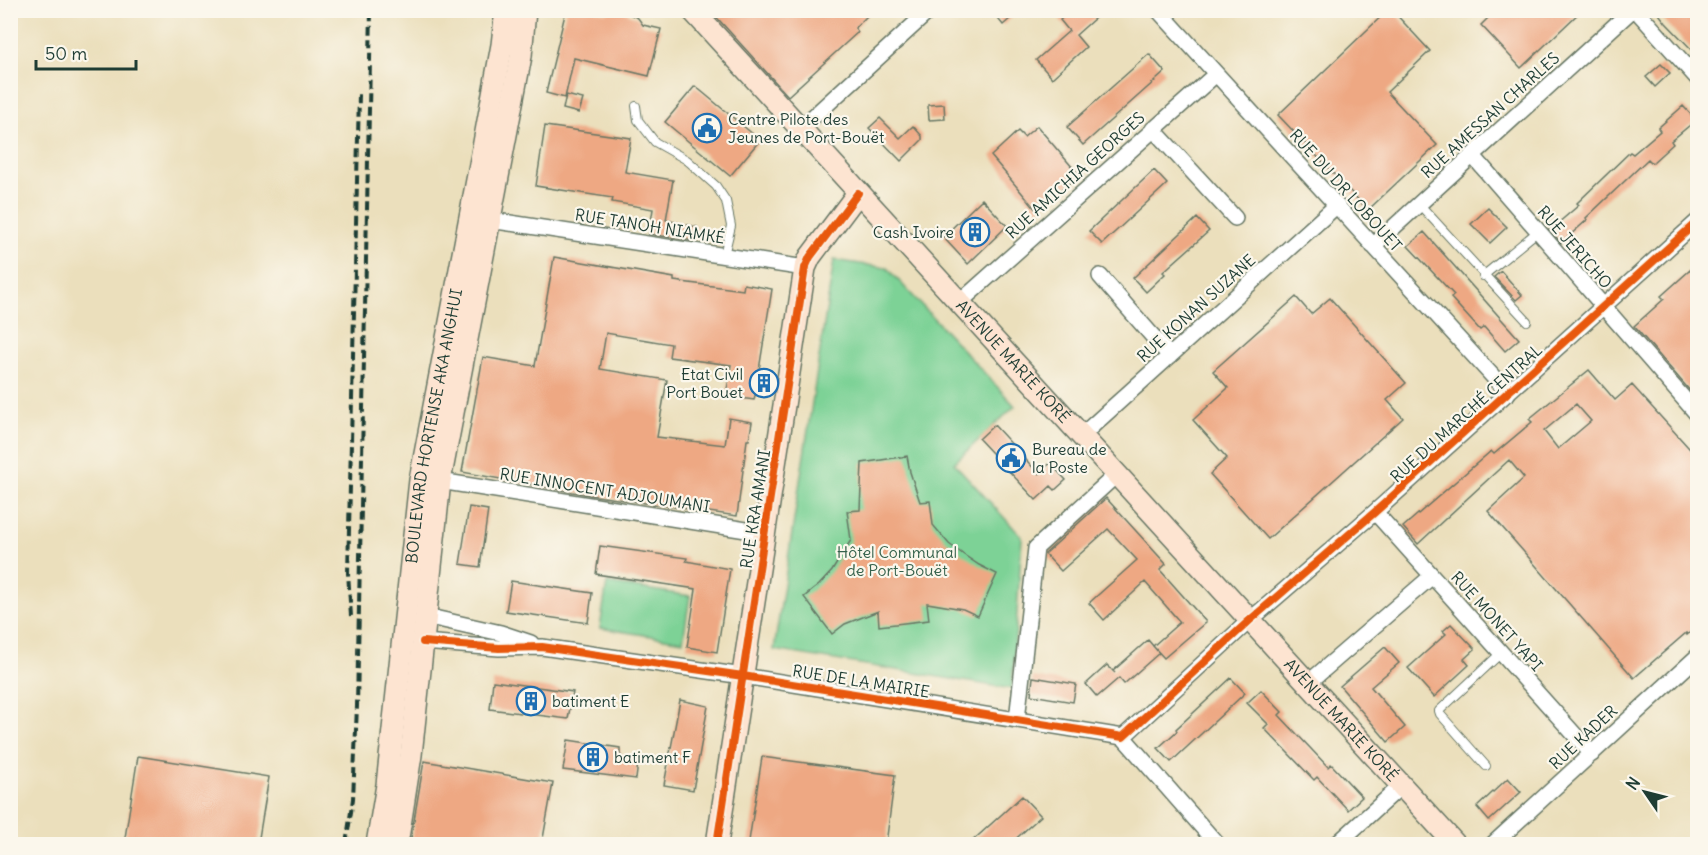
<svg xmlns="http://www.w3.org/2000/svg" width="1708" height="855" font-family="Delius,sans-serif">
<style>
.green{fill:#7dd296;stroke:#4e8865;stroke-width:1.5}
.building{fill:#eea883;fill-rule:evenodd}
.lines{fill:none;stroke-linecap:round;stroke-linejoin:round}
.lane-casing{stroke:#667664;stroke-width:10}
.street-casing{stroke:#667664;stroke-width:18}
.secondary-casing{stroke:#667664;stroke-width:24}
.lane{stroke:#fff;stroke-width:8}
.street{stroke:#fff;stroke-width:15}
.secondary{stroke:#fde4d1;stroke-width:21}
.rail{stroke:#1f3d34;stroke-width:4;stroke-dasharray:9 4.5;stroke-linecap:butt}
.cycleway-casing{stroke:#fbf7ec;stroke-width:11}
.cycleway{stroke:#e8590c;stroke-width:8}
.labels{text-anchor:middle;stroke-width:4.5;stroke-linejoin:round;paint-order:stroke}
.street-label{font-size:16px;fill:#1f3d34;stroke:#fbf7ec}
.poi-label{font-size:16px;fill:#1f3d34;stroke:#fbf7ec;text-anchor:start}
.park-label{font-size:16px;fill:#36624c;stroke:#fbf7ec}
</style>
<rect width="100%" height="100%" fill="#fbf7ec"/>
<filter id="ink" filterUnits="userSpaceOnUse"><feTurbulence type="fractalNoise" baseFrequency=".0167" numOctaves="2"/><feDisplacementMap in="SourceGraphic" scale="12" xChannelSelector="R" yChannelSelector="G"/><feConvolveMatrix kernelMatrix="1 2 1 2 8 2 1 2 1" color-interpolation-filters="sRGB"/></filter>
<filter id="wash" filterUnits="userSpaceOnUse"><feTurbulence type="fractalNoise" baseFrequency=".008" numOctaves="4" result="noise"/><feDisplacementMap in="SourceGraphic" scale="24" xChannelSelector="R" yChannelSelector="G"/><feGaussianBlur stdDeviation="1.35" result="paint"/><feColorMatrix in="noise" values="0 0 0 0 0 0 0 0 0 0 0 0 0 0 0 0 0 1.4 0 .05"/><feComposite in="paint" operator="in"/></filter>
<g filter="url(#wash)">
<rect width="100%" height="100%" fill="#ebdfbc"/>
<path class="green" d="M834 260 887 268 1015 406 954 463 1022 537 1012 689 774 650Z
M607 583 690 596 683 641 600 628Z"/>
<g id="blocks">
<path class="building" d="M566 10H593L605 13 621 10 638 18 643 25 661 29 649 76 574 58 565 98 546 93Z
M710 10H873L855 28 858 32 788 96Z
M991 10H1020L1003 25Z
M1071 10H1104L1076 35 1086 47 1052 78 1036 60 1069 31 1060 20Z
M1388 10H1392L1430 51 1387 92 1437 145 1368 210 1278 115Z
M1496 10H1582L1521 68 1481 25Z
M1656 10H1698V56L1666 23Z
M1149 54 1165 72 1083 145 1067 127Z
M1661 64 1670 73 1655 87 1646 77Z
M695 86 760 140 730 176 665 122Z
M566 95 583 99 579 113 563 109Z
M944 104 945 119 929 120 928 105Z
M1683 106 1696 120 1671 141 1673 144 1652 163 1648 159 1586 218 1587 220 1561 243 1550 230 1579 205 1577 203 1630 152 1633 154 1660 131 1658 128Z
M880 118 900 138 913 126 922 136V140L901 161 869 128Z
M545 126 631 138 625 172 673 180 666 220 697 227 694 241 649 234 653 209 612 202 613 198 536 186Z
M1037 126 1079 175 1037 211 991 156 1018 131 1024 137Z
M1154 170 1167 184 1102 244 1089 231Z
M982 199 1007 226 968 264 943 237Z
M1488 208 1507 227 1490 243 1471 224Z
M1197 218 1209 231 1163 272 1165 274 1146 292 1133 278Z
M1424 232 1519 339 1505 351 1484 327 1480 330 1451 298 1454 295 1408 246Z
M554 257 674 278V281L743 290 744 284 772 289 759 370 771 371 767 397 755 395 754 400 726 396 731 365 669 357 671 344 606 333 600 369 667 380 657 437 725 445 729 418 752 422 749 440H747L737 516 589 495 462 472 483 357 535 366Z
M1698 263V400L1634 326 1664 299 1661 296Z
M1501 271 1522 295 1516 300 1494 277Z
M1296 297 1311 314 1330 298 1406 383 1387 400 1403 418 1268 539 1210 474 1227 458 1193 420 1228 388 1213 371Z
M1589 370 1615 400 1632 385 1698 458V625L1687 635 1686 633 1634 678 1488 511 1524 478 1509 460 1418 544 1403 527 1491 451 1494 454 1532 422 1529 419ZM1576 404 1591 421 1558 449 1544 431Z
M994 425 1039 474 1050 463 1066 480 1055 490 1051 486 1036 500 979 439Z
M907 456 910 472 920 502 930 501 933 525 949 544 964 555 979 565 997 574 978 616 963 609 927 603 929 620 879 626 878 611 845 624 832 634 804 597 819 585 832 571 851 540 847 511 860 510 862 463Z
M1106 498 1166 564 1160 570 1206 622 1164 658 1153 646 1180 622 1145 582 1104 620 1089 603 1137 560 1108 529 1061 571 1045 554Z
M469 507 488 510 480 567 460 564Z
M600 546 687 558 686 561 730 569 717 652 687 647 696 589 596 574Z
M511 581 592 593 588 623 506 611Z
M1451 624 1475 649 1464 659 1469 665 1434 697 1408 668 1446 634 1443 631Z
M1148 640 1159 653 1124 684 1119 678 1097 697 1086 684 1107 665 1115 673 1113 671Z
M1385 647 1399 663 1371 687 1405 727 1388 742 1340 686Z
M1033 677 1076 684 1073 702 1031 695Z
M1231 678 1245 693 1171 762 1158 748 1177 731 1176 729Z
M493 681 573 692 568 719 490 709Z
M1261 690 1282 712 1279 715 1328 767 1331 764 1362 797 1348 810 1317 777 1314 780 1264 728 1268 724 1247 703Z
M680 700 708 706 693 790 664 785Z
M568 740 620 748V754L624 761 638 763 636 779 563 770Z
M138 756 269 777 258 844H124Z
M762 757 895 775 886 844H775L749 841Z
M424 761 553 783 542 844H410Z
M1508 778 1521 792 1489 821 1477 807Z
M1022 796 1041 816 1010 844H969Z"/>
</g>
</g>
<g filter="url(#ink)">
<use href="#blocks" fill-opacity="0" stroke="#667664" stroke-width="1.5"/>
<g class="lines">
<g class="lane-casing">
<path id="lane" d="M636 106 638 120 655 142 687 160 716 186 726 201 731 226 724 255
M1420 205 1527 321
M1483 276 1537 232
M1486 766 1440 714 1439 711 1501 653"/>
</g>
<g class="street-casing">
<path id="street" d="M1158 10 1508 393
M1636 10 1698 79
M800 129 930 10
M1153 129 1235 218
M1473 156 1698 415
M490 220 805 268
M1373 246 1632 10
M1100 276 1170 356
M959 303 1216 74
M1081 436 1336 206
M440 481 765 533
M1375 512 1592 754
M425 616 501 633 531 643
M423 642 499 648 542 647 743 676 1123 737
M1307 684 1432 576
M1017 720 1036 548 1116 475
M1123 737 1249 621 1375 512 1698 221
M1123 737 1217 844
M1337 844 1401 786
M1493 844 1698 656"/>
</g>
<g class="secondary-casing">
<g id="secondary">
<path id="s1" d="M692 10 1455 844"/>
<path id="s2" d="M377 844 387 785 420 480 481 159 502 45 506 10"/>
<path d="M397 844 411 755 440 481 521 56 525 10"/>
<path d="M717 844 805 268 810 257 858 193"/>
</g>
</g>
<use href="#lane" class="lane"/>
<use href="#street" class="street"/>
<use href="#secondary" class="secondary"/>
<path class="rail" d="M351 616 348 573 359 94
M346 844 353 799 357 706 371 10"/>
<g class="cycleway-casing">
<path id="cycleway" d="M423 642 499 648 542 647 743 676 1123 737 1249 621 1375 512 1698 221
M717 844 805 268 810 257 858 193"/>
</g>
<use href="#cycleway" class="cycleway"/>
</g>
</g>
<defs>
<g id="civic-ring" transform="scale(1.5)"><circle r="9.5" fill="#fbf7ec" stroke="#1f6fb2" stroke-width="1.5"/><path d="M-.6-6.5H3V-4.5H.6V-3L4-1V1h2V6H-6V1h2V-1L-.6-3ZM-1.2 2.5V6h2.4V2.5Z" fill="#1f6fb2"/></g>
<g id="building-ring" transform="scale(1.5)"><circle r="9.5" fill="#fbf7ec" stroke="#1f6fb2" stroke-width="1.5"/><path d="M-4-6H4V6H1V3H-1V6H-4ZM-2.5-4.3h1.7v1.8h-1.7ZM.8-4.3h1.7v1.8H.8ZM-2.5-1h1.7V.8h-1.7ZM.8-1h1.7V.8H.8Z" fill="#1f6fb2"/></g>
</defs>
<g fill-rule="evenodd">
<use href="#civic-ring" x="707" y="128"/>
<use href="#building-ring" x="975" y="232"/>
<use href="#building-ring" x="764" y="383"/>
<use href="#civic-ring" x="1011" y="458"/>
<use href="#building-ring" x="531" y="701"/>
<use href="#building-ring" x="593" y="757"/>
</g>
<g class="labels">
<g class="street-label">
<text transform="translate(1490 115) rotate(-42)" y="6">RUE AMESSAN CHARLES</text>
<text transform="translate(1075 175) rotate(-42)" y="6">RUE AMICHIA GEORGES</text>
<text transform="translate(1346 190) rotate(48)" y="6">RUE DU DR LOBOUET</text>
<text transform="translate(650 226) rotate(9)" y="6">RUE TANOH NIAMKÉ</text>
<text transform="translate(1575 247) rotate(49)" y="6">RUE JERICHO</text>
<text transform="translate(1196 308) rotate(-42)" y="6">RUE KONAN SUZANE</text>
<text dy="6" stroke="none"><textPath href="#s1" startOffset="476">AVENUE MARIE KORÉ</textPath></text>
<text transform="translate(1466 413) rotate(-42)" y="6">RUE DU MARCHÉ CENTRAL</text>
<text dy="6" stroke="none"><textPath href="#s2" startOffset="422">BOULEVARD HORTENSE AKA ANGHUI</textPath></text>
<text transform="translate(605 490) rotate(9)" y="6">RUE INNOCENT ADJOUMANI</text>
<text transform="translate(755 509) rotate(-81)" y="6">RUE KRA AMANI</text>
<text transform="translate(1497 621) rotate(48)" y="6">RUE MONET YAPI</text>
<text transform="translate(861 681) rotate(9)" y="6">RUE DE LA MAIRIE</text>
<text dy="6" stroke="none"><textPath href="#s1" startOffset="962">AVENUE MARIE KORÉ</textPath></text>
<text transform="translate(1583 737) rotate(-43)" y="6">RUE KADER</text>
</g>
<g class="poi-label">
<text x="728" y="125">Centre Pilote des<tspan x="728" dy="18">Jeunes de Port-Bouët</tspan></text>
<text x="954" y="238" text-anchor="end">Cash Ivoire</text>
<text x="743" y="380" text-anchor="end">Etat Civil<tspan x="743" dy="18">Port Bouet</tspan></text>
<text x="1032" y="455">Bureau de<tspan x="1032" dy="18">la Poste</tspan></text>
<text x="552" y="707">batiment E</text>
<text x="614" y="763">batiment F</text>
</g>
<g class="park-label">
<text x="897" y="558">Hôtel Communal<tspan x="897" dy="18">de Port-Bouët</tspan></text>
</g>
</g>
<rect width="1708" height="855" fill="none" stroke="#fbf7ec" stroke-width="36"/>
<g transform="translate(1645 792) rotate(305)" stroke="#fbf7ec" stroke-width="4.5" paint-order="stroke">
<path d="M0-4.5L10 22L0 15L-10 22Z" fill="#1f3d34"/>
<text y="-9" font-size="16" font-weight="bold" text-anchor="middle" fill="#1f3d34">N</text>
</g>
<path d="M36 60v9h100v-9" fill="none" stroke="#1f3d34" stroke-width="3"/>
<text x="45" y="60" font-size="18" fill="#1f3d34" stroke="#fbf7ec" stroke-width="4.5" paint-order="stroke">50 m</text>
</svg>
